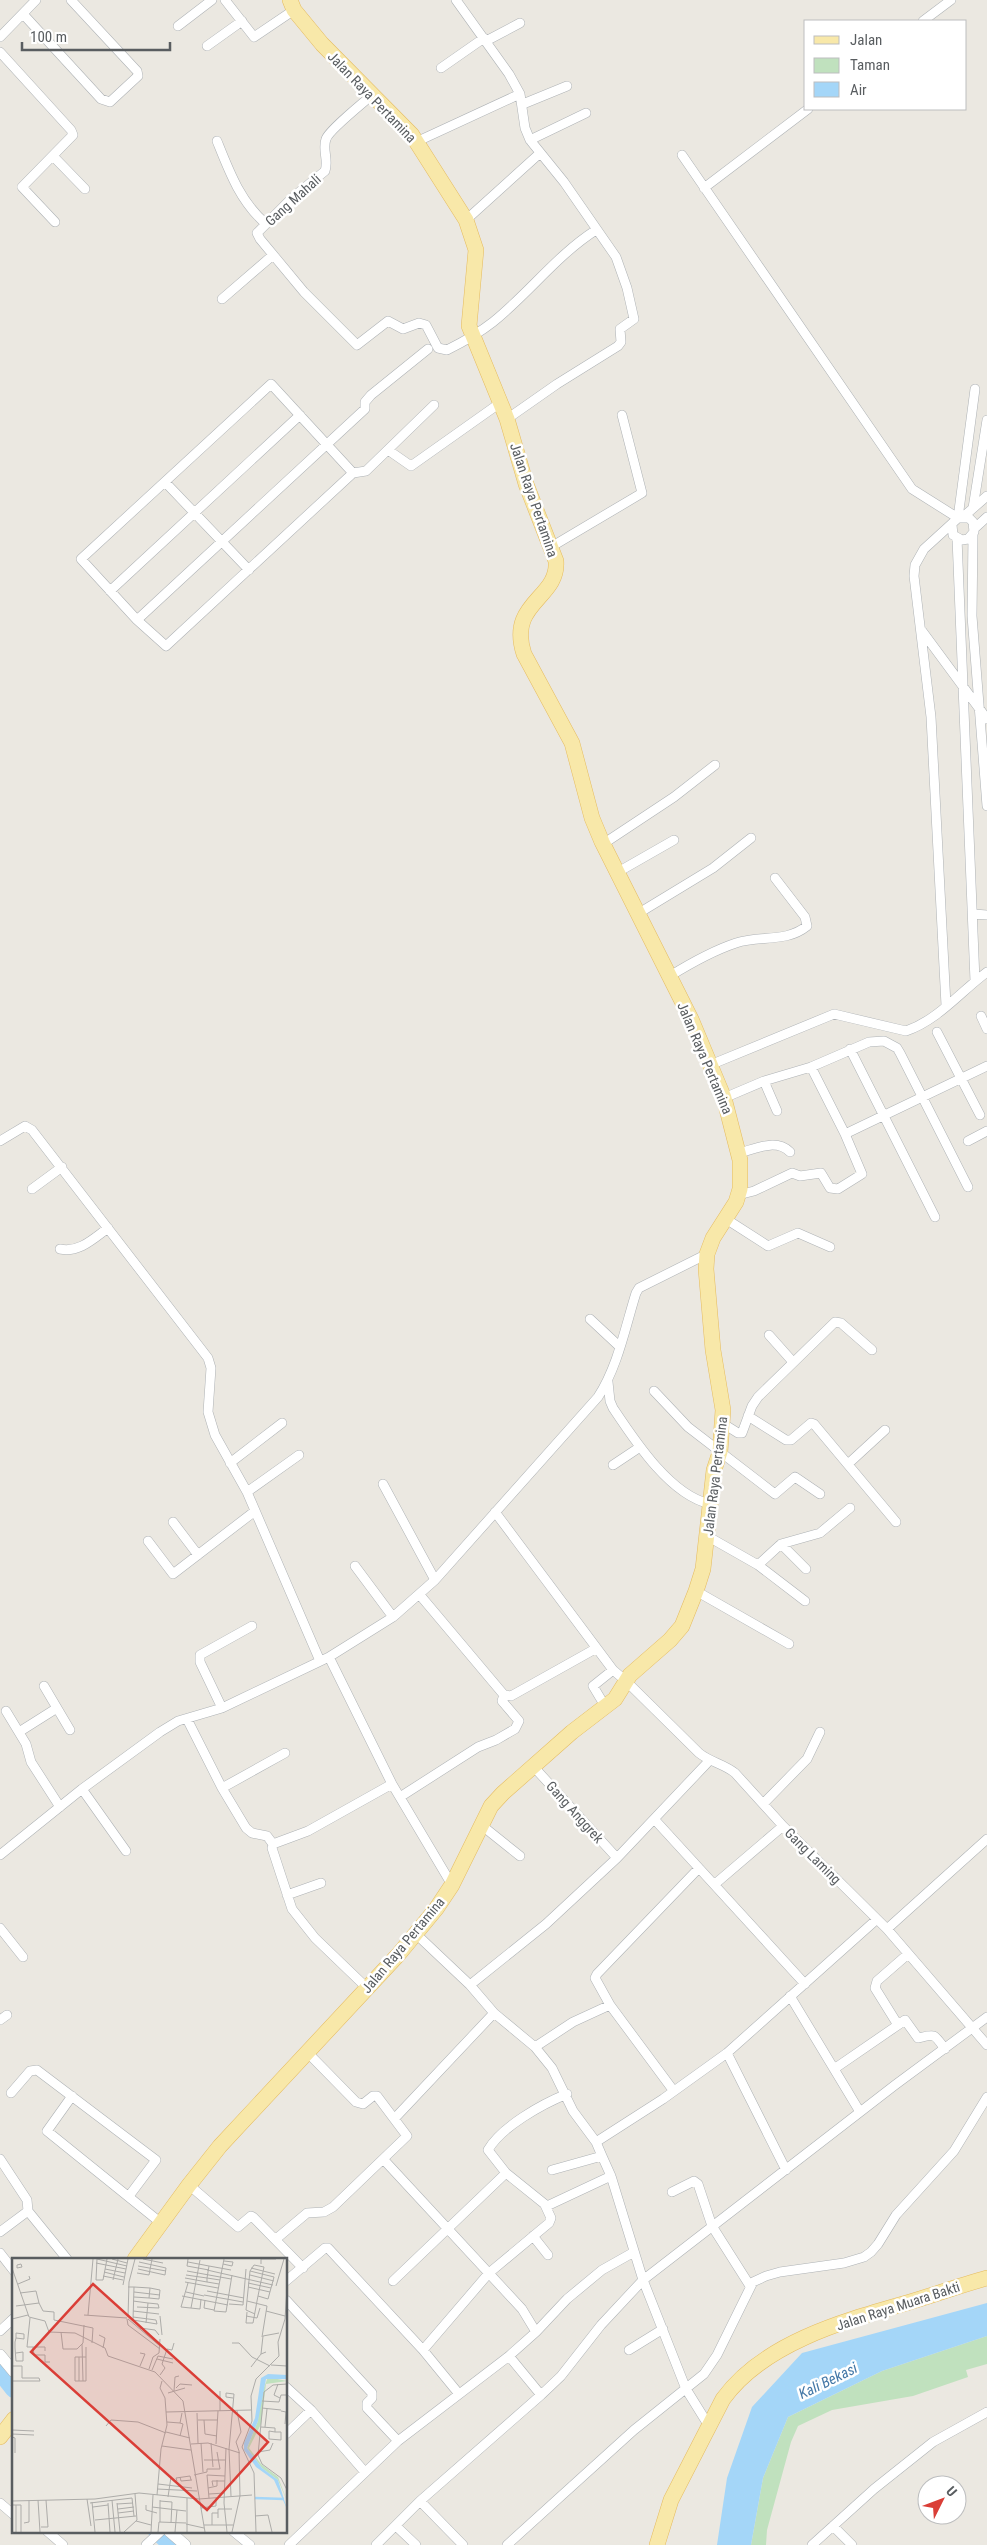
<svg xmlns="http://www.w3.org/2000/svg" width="987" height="2545" font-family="'Roboto Condensed',sans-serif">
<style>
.green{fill:#c0e1be}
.water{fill:#a4d6f8}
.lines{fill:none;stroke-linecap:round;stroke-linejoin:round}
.river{stroke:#a4d6f8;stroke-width:18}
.minor-casing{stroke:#aeb2b5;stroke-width:10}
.tertiary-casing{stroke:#aeb2b5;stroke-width:12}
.primary-casing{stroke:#e5bb5f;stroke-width:16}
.minor{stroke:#fff;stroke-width:9}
.tertiary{stroke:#fff;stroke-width:11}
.primary{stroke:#f8e8a9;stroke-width:15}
.labels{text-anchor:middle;stroke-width:5;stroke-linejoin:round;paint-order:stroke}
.street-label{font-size:14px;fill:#595d60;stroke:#fff}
.water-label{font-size:15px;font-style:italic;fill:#4478a7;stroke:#fff}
.inset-river{fill:none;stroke:#a4d6f8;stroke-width:2.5}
.inset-road{fill:none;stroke:#adaca9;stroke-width:1}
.view{fill:#da3e37;fill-opacity:0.15;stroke:#da3e37;stroke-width:2.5}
.inset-edge{fill:none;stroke:#595d60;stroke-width:2.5}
</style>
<rect width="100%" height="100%" fill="#ebe8e1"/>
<path class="green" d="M987 2336V2364L966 2370 968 2377 913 2396 832 2410 798 2426 791 2442 767 2530 766 2545H751L763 2478 788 2417 882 2371Z"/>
<path class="water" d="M987 2303V2336L882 2371 788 2417 763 2478 751 2545H717L727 2478 752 2407 802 2353Z"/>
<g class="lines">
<path class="river" d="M0 2371 14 2389
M157 2531 172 2545"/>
<g class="minor-casing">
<path id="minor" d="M225 0 254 37 294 10
M456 0 509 74 520 94 525 128 530 140 564 182 616 257 627 288 634 319 620 329 621 342 618 346 557 384 507 419
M23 14 101 99 110 102 138 76 137 71 71 0
M923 21 951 0
M178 26 212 0
M0 37 36 0
M486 41 520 23
M207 46 242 21
M0 52 71 130 73 135 22 187 55 222
M441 68 484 38
M372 95C363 103 329 130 326 139 322 150 329 160 325 171L292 198 257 233 260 239 304 292 357 345 388 321 403 329 419 323 426 325 438 348 447 350C463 342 479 333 493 322 529 293 557 255 596 230
M523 104 567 86
M530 140 586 113
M217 141C229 171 240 201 265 223
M416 142 520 94
M682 155 912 489 958 518 975 389
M53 156 85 189
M704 188 808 109
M466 220 539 154
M222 299 273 255
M388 450 411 466 500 403
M353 473 271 384 81 559 137 620 166 646 353 473 366 471 434 405
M165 482 249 570
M973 508 987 420
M963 517 987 496
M975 528 987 517
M973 535 972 616 987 806
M957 538 975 981
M551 547 642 493 622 415
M110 591 300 415
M137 620 365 409V402L371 395 428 349
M922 631 987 719
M603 844 674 797 715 765
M618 872 674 840
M639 913 713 868 751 838
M974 914 987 915
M670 976C691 963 712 951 736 943 760 935 786 943 807 926L805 917 775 878
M946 1005 931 717 914 576 915 565 924 549 958 518H969L973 522 974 532 968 539 962 540 953 535 952 525
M981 1016 987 1029
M937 1032 980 1115
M850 1049 935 1217
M710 1065 834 1014 906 1031C938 1020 960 992 987 972
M811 1067 845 1134
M764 1081 777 1111
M724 1098 764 1081 811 1067 869 1042 884 1041 897 1048 900 1053 968 1187
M0 1141 25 1126 32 1130 208 1358 211 1368 208 1412 215 1435 247 1492 320 1661
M968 1141 987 1131
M739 1153C755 1149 776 1138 790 1152
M32 1189 62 1167
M738 1195 754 1191 792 1173 800 1176 821 1173 830 1188 838 1189 862 1174 845 1134 987 1066
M726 1219 768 1246 798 1233 830 1247
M60 1249C79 1253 93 1239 108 1228
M590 1319 620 1347
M769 1335 793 1362
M608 1382 610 1401 613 1408C635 1441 670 1495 710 1504
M654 1391 688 1427 775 1494 795 1477 820 1494
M748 1416 786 1440H791L811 1423 814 1424 896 1522
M722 1423 738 1433H742L752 1406 758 1397 835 1322 841 1323 872 1350
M230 1463 282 1423
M848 1464 885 1430
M613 1465 640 1447
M383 1484 435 1580
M247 1492 299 1455
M495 1512 613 1670 626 1681 699 1753C710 1762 724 1764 735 1773L783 1826 887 1929 987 2045
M173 1522 198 1555
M707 1536 758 1565 805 1601
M148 1541 173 1574 255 1511
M781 1544 806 1569
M758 1565 781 1544 820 1533 850 1508
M355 1566 393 1617
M696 1591 789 1644
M419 1594 504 1695 511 1696 595 1649
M329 1657 392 1784 452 1885
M44 1686 70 1730
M605 1706 593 1686 613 1670
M222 1708 200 1662V1655L252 1626
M6 1711 26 1744 31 1762 60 1807
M187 1719 222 1788 246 1828 252 1833 267 1836 273 1844 272 1848 292 1909 315 1938 367 1988
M19 1732 57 1708
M533 1766 617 1858
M222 1788 285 1753
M82 1789 126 1851
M400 1797 478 1747 496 1740 515 1729 519 1721 502 1701 504 1695
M763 1804 807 1759 820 1732
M655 1820 805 1984
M480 1824 520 1856
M273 1844 308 1831 392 1784
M0 1855 82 1789 160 1732 178 1721 222 1708 329 1657 393 1617 435 1580 598 1397C618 1366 625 1328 636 1293L639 1288 707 1254
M715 1884 783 1826
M287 1895 321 1883
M0 1928 23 1957
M887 1929 987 1839
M415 1933 470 1985 494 2013 535 2047 552 2068 573 2111 596 2142 602 2156 611 2176 643 2280 686 2389 709 2426
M908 1954 877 1981 875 1988 898 2025 905 2020 918 2038C936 2034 933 2033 945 2049
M470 1985 546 1924 617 1858 709 1761
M790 1996 860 2112
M0 2020 7 2015
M535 2047 573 2022 610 2005
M727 2053 786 2170
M834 2069 898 2025
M673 2090 610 2005 595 1978 597 1974 699 1868
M11 2093 30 2071 37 2070 156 2160 129 2196
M567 2094C542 2104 501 2127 488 2150L506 2173 547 2206 611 2176
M72 2096 47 2131 161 2223
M395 2118 494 2013
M596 2142 663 2099 727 2053 876 1920
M0 2159 27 2200 28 2211 67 2259
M384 2160 522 2309 536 2332
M552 2170 602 2156
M189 2185 238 2227 251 2216 253 2217 303 2268
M672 2192 694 2181 698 2184 712 2226 750 2286
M0 2232 28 2211
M533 2236 548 2255
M276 2239 307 2213 324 2212 333 2207 407 2136 377 2096H373L363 2104 356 2102 308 2053
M0 2253 14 2271
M286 2281 325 2248H328L423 2350 489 2273 549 2223 551 2218 545 2205
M393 2281 506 2173
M286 2300 372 2393V2398L367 2403V2408L398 2441
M0 2331 14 2318
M423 2350 459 2394
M629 2350 663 2329
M509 2356 541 2395
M286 2387 311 2410 364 2471
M286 2434 311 2410
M420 2501 463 2545
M0 2503 14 2515
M396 2526 416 2545
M833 2526 852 2545
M47 2531 63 2545
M233 2531 250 2545
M146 2545 161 2531
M289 2545 398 2441 509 2356 536 2332 567 2299 602 2270 634 2252
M376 2545 420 2501 541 2395 561 2376 601 2325 643 2280 895 2085 987 2017
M507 2545 634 2430 704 2374 717 2355 753 2282 766 2276 780 2272 844 2263 864 2257 871 2252 878 2244 896 2215 954 2151 987 2097
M812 2545 874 2489 933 2442 987 2412"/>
</g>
<g class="tertiary-casing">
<path id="tertiary" d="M0 2355 14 2372
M169 2531 185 2545"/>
</g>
<g class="primary-casing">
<path id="primary" d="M135 2259 189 2185 220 2146 398 1955 436 1909 452 1885 491 1806 503 1793 572 1732 615 1699 630 1675 670 1640 682 1626 696 1591 703 1569 714 1470 720 1452 723 1410 713 1350 706 1269 707 1254 713 1238 736 1202 740 1189V1160L724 1098 691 1019 602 842 592 818 572 743 524 654C507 602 559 599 556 561L526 484 507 419 469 326 476 250 466 220 412 135 322 44 294 10 290 0
M0 2437 14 2419
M657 2545 671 2500 723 2399C763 2344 840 2322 903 2304 931 2296 958 2286 987 2278"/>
</g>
<use href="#minor" class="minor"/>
<use href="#tertiary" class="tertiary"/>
<use href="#primary" class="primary"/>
</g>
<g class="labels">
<g class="street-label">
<text transform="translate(372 97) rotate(46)" y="5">Jalan Raya Pertamina</text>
<text transform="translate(293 200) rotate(-42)" y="5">Gang Mahali</text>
<text transform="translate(534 500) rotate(71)" y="5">Jalan Raya Pertamina</text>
<text transform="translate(705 1058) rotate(67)" y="5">Jalan Raya Pertamina</text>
<text transform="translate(715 1476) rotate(-83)" y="5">Jalan Raya Pertamina</text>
<text transform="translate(575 1812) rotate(48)" y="5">Gang Anggrek</text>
<text transform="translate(813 1856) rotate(45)" y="5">Gang Laming</text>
<text transform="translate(403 1945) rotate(-50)" y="5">Jalan Raya Pertamina</text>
<text transform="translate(898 2306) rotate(-18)" y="5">Jalan Raya Muara Bakti</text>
</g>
<g class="water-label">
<text transform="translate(828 2381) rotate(-26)" y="5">Kali Bekasi</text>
</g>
</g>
<g transform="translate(12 2258)">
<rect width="275" height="275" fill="#ebe8e1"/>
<path d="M256 119 275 123 254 126 249 166 237 190 249 206 266 219 275 243 266 222 250 210 235 190 246 163 248 140Z" fill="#c0e1be"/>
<path d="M256 116 275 117V121H254L246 163 235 190 250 210 266 222 275 251 262 222 244 209 232 192V185L243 160 249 120Z" fill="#a4d6f8"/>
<path class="inset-river" d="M243 240 272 241"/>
<path class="inset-road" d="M85 1 84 22H91L95 1M85 1 115 8M100 1 115 5M131 1 151 5M176 1 175 8 197 12M212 1 202 53 214 54 220 17M176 4 197 8 195 20M84 5 114 11M9 6 10 9 5 10V7ZM211 6 220 8 221 4 212 3M249 6V1H264M126 8 154 13M197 8 219 12M0 10 17 59 33 63 37 74 63 75 93 90 96 98 143 114 171 143 193 274M239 10 263 16M93 11 113 15M126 11 153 17 154 10 127 4M195 12 261 27M175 13 219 21M238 13 262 19 256 41 246 38M92 14 112 19M125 15 137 17 140 1M174 17 195 20M238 17 262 23M91 18 111 22M173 20 195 24M101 22 106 1M173 24 206 30M176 25 169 49 188 51 189 41M236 25 259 30M6 26 18 21 17 18M207 26 195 24V20L208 22M111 27 116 1M264 28 272 1M116 29H122L138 30 148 32 147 41 137 40 138 30M122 29 121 62 145 66M236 29 258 34M195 33 232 40M122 34 148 37M174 34 192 38M192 37 231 44M170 38 216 47M122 39 137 40M193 42 192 50 202 52M121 43 136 45 134 65M235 43 255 48 250 79M27 45 31 53 42 54V62L81 70 80 85M217 46 231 47 234 11M4 48 27 45 24 33 8 35M125 49 147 50 146 46 136 45M179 50 188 2M121 53 147 56M254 53 273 58M235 54 234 65H241L245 43 248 28 252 9 242 7 238 13 234 52 243 56M72 57 115 60M76 57 81 1M148 58 150 77M234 58 245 60 248 50M116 59 117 24 123 1M121 59 144 62 145 66M18 60 15 89H33V93M0 61 16 57M115 61 116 67 148 91M116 61 148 88M128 70 143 72 147 77M49 74 51 91H65L71 85 72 67M87 77 93 80 91 90M4 80 12 81V76L4 75V80L3 84V90L4 103H11V94L4 95M220 85H227L240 99 258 108M70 86 71 123M21 89 22 97H33V104H38M254 94 249 96 251 78 267 75M128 95 133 96 128 108M67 99V123M74 99H63V123H74V89M145 101 161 105M259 107 275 108M0 108H10V120H27L28 123M239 109 249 96M137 111 141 99 147 95 148 81M140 112 146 98 161 101M148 117 153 110 150 106 155 91 160 92 162 85M0 123H28M266 126 262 137 268 140M275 126 261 127 252 134 246 197 250 206 269 220 275 232M164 130 168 126 180 127M162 133 163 119 167 118M156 135 173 130M250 143 267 144 269 137H275M250 150 269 152M208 153V133M269 153 274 154 273 166M154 154 239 152M185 155 186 185M186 162H206M192 162 193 176 205 178M155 164 168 165 170 155M168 165 171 166 168 178M94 168 99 162 126 164 154 175M249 169 263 170V174H269V182L257 181V173L263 174M253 169 255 151M0 172 22 173M154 174 178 180M0 176 22 177M0 179 3 180V195M189 185 191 214M199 185 201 209M179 186 196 185 228 195M204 186 206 153M150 188 179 192M214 190 212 245 215 274M246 194 258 192 261 185M192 202H214M182 217 195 214V211H208L205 194M195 217 197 240M195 217 213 218M168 219 169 223 180 222M165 223 164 220 178 218 179 222M146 226 180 230M201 228 200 223H213M196 230 205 228V222M145 231 185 233M197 236 213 235M145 237 149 191 155 167 153 140 148 130 150 123M219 238 217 191 222 136 214 135V139L221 140M156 239 159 219M75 241 79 268M26 242 28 274M100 242 103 274M0 243 83 241 127 235 187 241 240 237M148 243 160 244 159 265M80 244 83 274M78 245 120 240 122 258M96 245 98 274M105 245 108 274M105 246 121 245M0 247H9V274M4 247V274M134 247V252L145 255M81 249 96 247M140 249 174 253M189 250 204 248V240M106 251 122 249M106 255 122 253M243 258 256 257 260 274M206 260V251H220M83 262 124 258M124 263 139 267M148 264V242M12 265 17 264V242M174 266 192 270M192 267H221M200 267V255H206M29 269H36L34 242M112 274 125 262 123 236M139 274 141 237M146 274 147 264 174 265M163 274 165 252M175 274V240M220 274 228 238 227 193 224 184 229 174 225 153M244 274 242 215 230 189 240 163 239 138 244 121 267 98 266 84 273 61 275 30"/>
<path class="view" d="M81 26 256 184 195 252 19 94Z"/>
<rect width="275" height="275" class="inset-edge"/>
</g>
<rect x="804" y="20" width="162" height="90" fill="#ffffff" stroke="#bdbebf"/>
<rect x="814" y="36" width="25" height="8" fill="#f8e8a9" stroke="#bdbebf"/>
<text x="850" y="45" font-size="15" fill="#595d60">Jalan</text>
<rect x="814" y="58" width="25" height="15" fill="#c0e1be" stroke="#bdbebf"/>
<text x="850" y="70" font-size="15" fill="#595d60">Taman</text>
<rect x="814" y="82" width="25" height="15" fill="#a4d6f8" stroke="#bdbebf"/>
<text x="850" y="95" font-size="15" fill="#595d60">Air</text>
<g transform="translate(942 2500) rotate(48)"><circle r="24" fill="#ffffff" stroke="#bdbebf"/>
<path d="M0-4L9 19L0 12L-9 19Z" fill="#da3e37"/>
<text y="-8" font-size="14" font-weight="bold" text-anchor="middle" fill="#595d60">U</text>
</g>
<path d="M22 42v8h148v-8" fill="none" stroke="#595d60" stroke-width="2.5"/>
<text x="30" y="42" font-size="15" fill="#595d60" stroke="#ffffff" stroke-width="4" paint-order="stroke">100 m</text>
</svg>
